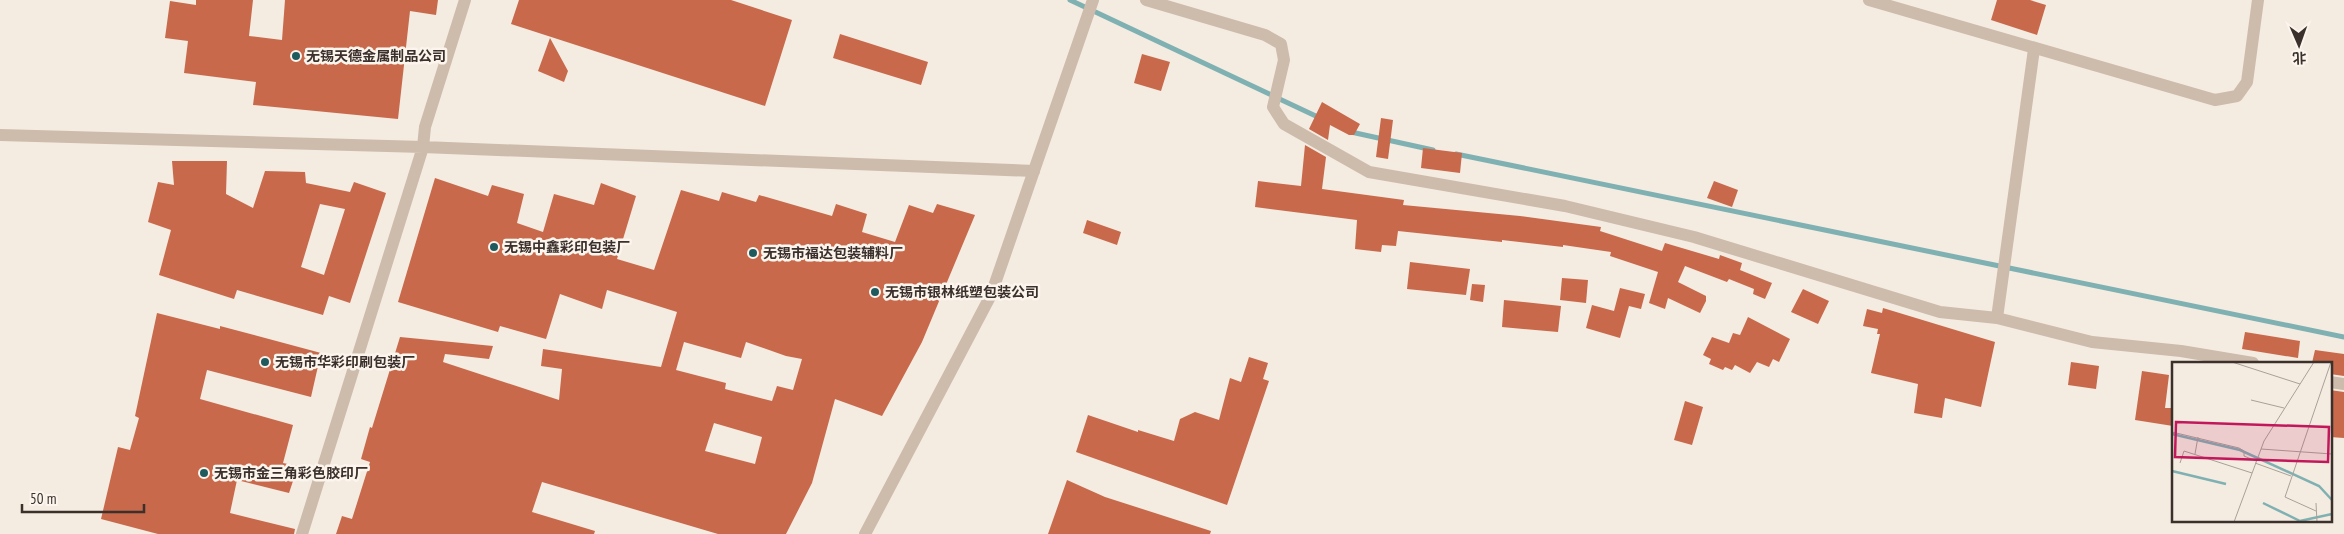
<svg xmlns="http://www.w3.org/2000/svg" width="2344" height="534" font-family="'PT Sans Narrow','Noto Sans SC',sans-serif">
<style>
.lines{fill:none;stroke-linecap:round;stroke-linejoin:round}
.stream{stroke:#7fb0b2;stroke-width:5}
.building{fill:#c8694b;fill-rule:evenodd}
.minor{stroke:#cdbbac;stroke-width:12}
.tertiary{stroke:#cdbbac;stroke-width:12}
.poi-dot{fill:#1f5a5e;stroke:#fbf5ee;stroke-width:2}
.labels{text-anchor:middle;stroke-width:5;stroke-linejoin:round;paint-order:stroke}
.poi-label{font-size:14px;font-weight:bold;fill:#3b302b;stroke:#fbf5ee;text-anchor:start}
.inset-river{fill:none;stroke:#7fb0b2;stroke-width:2.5}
.inset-road{fill:none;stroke:#aaa098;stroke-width:1}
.view{fill:#c2185b;fill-opacity:0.15;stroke:#c2185b;stroke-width:2.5}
.inset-edge{fill:none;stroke:#3b302b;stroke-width:2.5}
</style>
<rect width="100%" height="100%" fill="#f4ebe1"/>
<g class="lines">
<path class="stream" d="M1070 0 1320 118
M1351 132 1433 150
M1456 154 2344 337"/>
</g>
<path class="building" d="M196 0H253L249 36 282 40 285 0H438L436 15 410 11 398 119 253 105 256 82 184 73 188 41 165 38 170 1 196 5Z
M519 0H731L792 20 765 106 511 24Z
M1997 0H2030L2046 5 2037 35 1991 20Z
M840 34 928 62 921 85 833 58Z
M550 38 568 71 564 82 538 71Z
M1142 54 1170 62 1161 91 1134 83Z
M1322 102 1360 124 1354 135H1349L1330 125 1328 140 1309 129Z
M1381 118 1393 120 1388 159 1376 157Z
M1305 145 1326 157 1322 189 1404 200 1403 205 1520 216 1601 227 1600 231 1662 251 1665 243 1719 259 1720 255 1742 263 1740 270 1772 283 1765 299 1753 294 1754 289 1729 279 1727 282 1685 266 1678 282 1706 296V301L1700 313 1668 298 1665 309 1649 303 1658 272 1610 256 1611 252 1563 245V247L1502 240V242L1398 231 1396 246 1382 245 1381 252 1355 249 1357 220 1255 207 1258 181 1301 186Z
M1423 148 1462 153 1460 173 1421 168Z
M172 161H227L226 194 253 208 265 171 305 172 306 183 350 192 354 182 386 193 350 303 329 296 323 315 237 290 234 299 159 275 171 230 148 222 158 182 174 185ZM320 204 345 209 324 275 301 267Z
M435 178 488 196 492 185 524 194 517 223 543 232 554 194 594 205 601 183 636 196 617 259 654 270 681 190 719 201 722 192 756 202 759 195 832 216 836 204 867 214 862 232 895 242 909 205 933 213 937 204 975 215 922 342 882 416 835 399 812 483 786 534H718L542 482 532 512 595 531 594 534H336L342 516 352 519 370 462 361 459 370 427 372 428 400 337 493 346 489 359 445 354 443 362 559 400 562 369 541 366 543 349 661 367 677 312 607 290 602 309 560 294 546 339 500 326 498 332 398 302ZM684 342 741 358 746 342 786 356 802 359 793 390 777 386 772 401 725 389 726 383 676 370ZM714 423 762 437 755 464 705 451Z
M1714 181 1738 190 1732 207 1707 198Z
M1087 220 1121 232 1117 245 1083 233Z
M1410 262 1470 269 1466 295 1407 289Z
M1562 278 1588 280 1586 303 1560 300Z
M1472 284 1485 285 1483 302 1470 300Z
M1620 288 1645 294 1641 309 1629 306 1620 338 1586 328 1592 305 1614 311Z
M1803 289 1829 301 1818 324 1791 312Z
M1504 300 1561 306 1558 332 1502 327Z
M1883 308 1995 342 1981 407 1945 398 1942 418 1914 413 1918 384 1871 373 1880 334H1877L1878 329 1863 326 1867 309 1882 313Z
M157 313 220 329V326L321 353 311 397 207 370 200 399 293 425 283 463 298 466 289 493 237 480 230 513 295 529 294 534H158L101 519 118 447 130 450 139 418 135 416Z
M1748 317 1790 339 1779 362 1773 359 1769 367 1757 362 1750 373 1735 365 1732 370 1725 367 1723 370 1709 364 1711 359 1703 355 1712 337 1729 343 1733 333 1740 335Z
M2245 332 2300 341 2298 358 2242 349Z
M2315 350 2344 354V376L2330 374V363H2312Z
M1249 357 1268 363 1263 379 1269 381 1227 505 1076 452 1088 415 1138 432V430L1174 441 1180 419 1195 412 1219 420 1230 378 1241 382Z
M2071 362 2099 366 2096 389 2068 385Z
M2142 371 2169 375 2165 408H2173V426L2135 420Z
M2330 390 2344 392V438L2330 437Z
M1685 401 1703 407 1692 445 1674 440Z
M1067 480 1105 497 1211 531 1210 534H1048Z"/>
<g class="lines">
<path class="minor" d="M1146 0 1265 35 1281 44 1284 60 1273 107 1284 124 1369 172 1565 206 1694 237 1940 312 1997 318 2092 342 2181 351 2253 363
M1869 0 2215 100 2237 96 2247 82 2258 0
M0 135 423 147 1034 171
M1997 318 2034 49
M2330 382 2344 384
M302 534 423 147 425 127 465 0"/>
<path class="tertiary" d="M865 534 991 295 1093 0"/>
</g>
<g class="poi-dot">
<circle cx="296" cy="56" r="5"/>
<circle cx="494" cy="247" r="5"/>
<circle cx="753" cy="253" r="5"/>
<circle cx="875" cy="292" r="5"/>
<circle cx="265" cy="362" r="5"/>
<circle cx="204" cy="473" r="5"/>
</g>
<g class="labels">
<g class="poi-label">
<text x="306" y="61">无锡天德金属制品公司</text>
<text x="504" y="252">无锡中鑫彩印包装厂</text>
<text x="763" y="258">无锡市福达包装辅料厂</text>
<text x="885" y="297">无锡市银林纸塑包装公司</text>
<text x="275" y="367">无锡市华彩印刷包装厂</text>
<text x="214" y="478">无锡市金三角彩色胶印厂</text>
</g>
</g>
<g transform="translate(2172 362)">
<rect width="160" height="160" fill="#f4ebe1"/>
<path class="inset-river" d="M0 72 68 88 147 124 160 138M0 109 54 122M91 141 128 159 160 152"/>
<path class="inset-road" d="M60 0 128 22M79 38 112 46M0 70 67 86 72 89V94L84 99M89 87 160 92M23 92 26 75M8 101 12 89 80 111M83 101 119 114M144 141 145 160M144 149 113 135 159 0M62 160 92 79 142 0"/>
<path class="view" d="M4 60 157 65 156 100 3 95Z"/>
<rect width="160" height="160" class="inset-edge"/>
</g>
<g transform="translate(2299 45) rotate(178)" stroke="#fbf5ee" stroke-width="4" paint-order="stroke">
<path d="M0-4L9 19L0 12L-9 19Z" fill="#3b302b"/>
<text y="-8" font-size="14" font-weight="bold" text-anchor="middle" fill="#3b302b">北</text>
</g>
<path d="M22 504v8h122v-8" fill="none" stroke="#3b302b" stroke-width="2.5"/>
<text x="30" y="504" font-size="15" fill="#3b302b" stroke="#fbf5ee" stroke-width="4" paint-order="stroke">50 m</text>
</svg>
